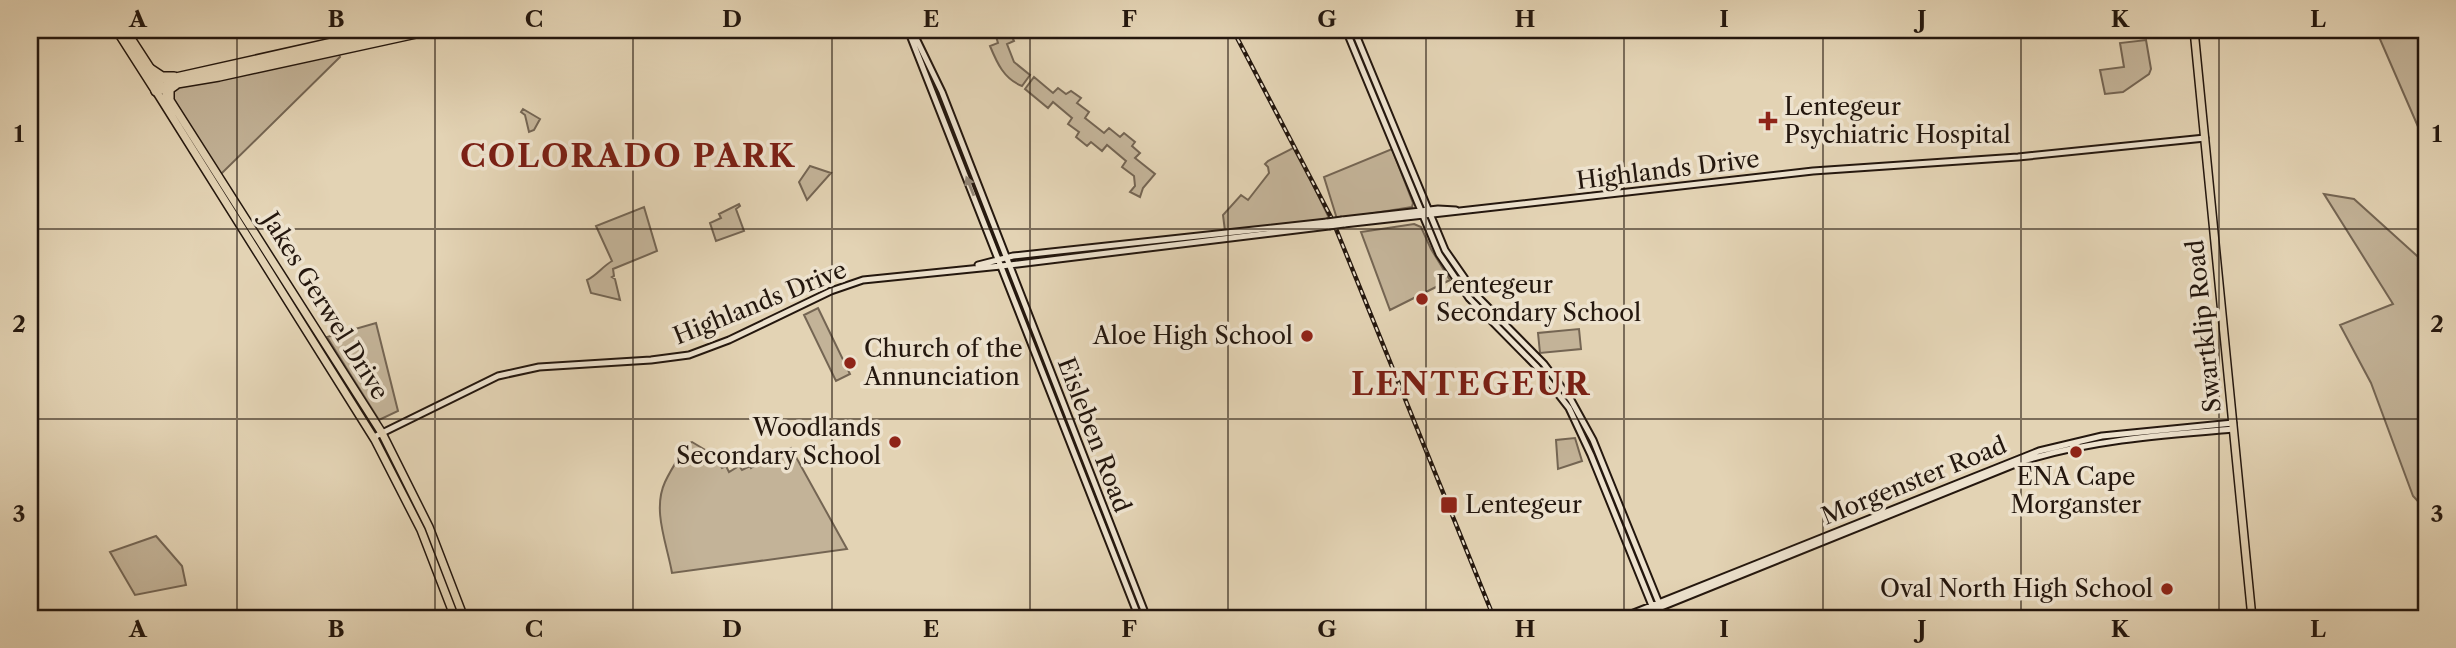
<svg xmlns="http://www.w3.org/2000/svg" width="2456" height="648" font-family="'Libre Caslon Text',serif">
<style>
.green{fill:#c3b398;stroke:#746553;stroke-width:2}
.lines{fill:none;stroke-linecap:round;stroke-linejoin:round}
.secondary-casing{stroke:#24170e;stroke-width:9}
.primary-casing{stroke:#24170e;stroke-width:10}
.trunk-casing{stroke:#24170e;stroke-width:11}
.motorway-casing{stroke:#24170e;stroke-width:12}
.secondary{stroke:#ede2ce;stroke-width:5}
.primary{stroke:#e3d3b4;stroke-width:7}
.trunk{stroke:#e3d3b4;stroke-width:8}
.motorway{stroke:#e3d3b4;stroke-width:9}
.rail-casing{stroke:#24170e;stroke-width:4.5}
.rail{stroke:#ede2ce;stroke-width:2;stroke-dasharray:5;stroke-linecap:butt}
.secondary-bridge-casing{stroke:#24170e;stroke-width:9;stroke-linecap:butt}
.secondary-bridge{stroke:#ede2ce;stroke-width:5}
.oneway{fill:#938778}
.grid{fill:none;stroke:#24170e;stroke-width:2;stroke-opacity:0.55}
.poi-dot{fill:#8f2418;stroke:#ede2ce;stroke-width:2.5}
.labels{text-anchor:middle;stroke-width:7;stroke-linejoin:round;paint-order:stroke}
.poi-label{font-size:24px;fill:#24170e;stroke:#ede2ce;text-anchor:start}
.street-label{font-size:24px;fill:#24170e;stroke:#ede2ce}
.district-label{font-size:32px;font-weight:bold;letter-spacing:2px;fill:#7a1f14;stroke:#ede2ce}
.neatline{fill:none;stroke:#24170e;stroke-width:2.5}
.grid-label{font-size:23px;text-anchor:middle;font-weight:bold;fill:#24170e}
</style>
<rect width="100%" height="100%" fill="#e3d3b4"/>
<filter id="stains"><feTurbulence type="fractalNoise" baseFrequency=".00286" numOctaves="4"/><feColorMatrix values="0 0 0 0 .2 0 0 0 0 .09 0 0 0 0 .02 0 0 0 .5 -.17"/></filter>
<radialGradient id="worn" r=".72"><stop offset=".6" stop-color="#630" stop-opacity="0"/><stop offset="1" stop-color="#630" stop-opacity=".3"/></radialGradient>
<path class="green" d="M994 30H1009L1014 41 1007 44 1014 62 1030 75 1022 86C1004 79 997 63 990 46L998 43Z
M2376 30H2426V145Z
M2146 40 2151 69 2149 74 2123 92 2105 94 2100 70 2124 67 2120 43Z
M338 52 340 57 221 174 172 97 173 87Z
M1034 77 1053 93 1058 88 1066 94 1071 91 1081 98 1077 103 1089 112 1085 118 1104 133 1109 128 1120 137 1124 133 1135 142 1132 146 1140 153 1135 158 1155 174 1143 188 1140 197 1130 192 1135 186 1134 176 1122 167 1126 161 1107 145 1102 151 1091 142 1087 146 1076 137 1079 132 1068 124 1072 118 1053 102 1048 108 1025 89Z
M523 109 540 119 534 130 529 132 525 115 521 112Z
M1295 147 1330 220 1225 231 1223 215 1241 195 1248 200 1269 173 1268 167 1265 164 1268 161Z
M1392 149 1413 203 1412 207 1337 219 1324 177Z
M810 166 831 173 807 200 799 182Z
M2324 194 2354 199 2426 264V510L2413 496 2371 383 2340 325 2393 304Z
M739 204 740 206 736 209 744 231 716 241 710 223 721 218 719 214Z
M644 207 657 251 613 269 614 276 612 277 615 279 620 300 591 293 587 280C597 275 602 267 612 261L596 226Z
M1414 224 1421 227 1431 249 1450 280 1390 310 1361 232Z
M818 308 850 374 836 381 804 315Z
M376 323 398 411 379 420 327 337Z
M1579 329 1581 349 1540 353 1538 333Z
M1575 438 1582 461 1558 469 1556 440Z
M692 442 707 451 700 456 704 464 711 461 714 465 719 462 722 468 726 466 729 472 739 466 742 470 750 466 751 468 769 456 771 459 791 448 847 549 672 573C667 544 652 510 665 482 671 469 680 456 687 444Z
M156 536 182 566 186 585 135 595 110 552Z"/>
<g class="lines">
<g class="secondary-casing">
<path id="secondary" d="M908 30 1139 618
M912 30 942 92 1147 618
M1346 30 1439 254 1469 298 1537 367 1569 408 1591 455 1657 618
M1354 30 1445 250 1477 296 1544 364 1571 400 1593 440 1665 618
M1342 220 1438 209 1456 210
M1344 224 1813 171 2018 157 2205 138
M978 265 1013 256 1327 222
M374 437 498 376 539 367 651 360 689 355 729 340 831 291 863 280 1001 266 1329 226
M1621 618 2039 451 2102 436 2233 423
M1634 618 2023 461C2092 440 2162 435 2233 429"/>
</g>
<g class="primary-casing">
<path id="primary" d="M2194 30 2252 618
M156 91 375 440 421 530 455 618
M166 94 382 433 429 527 464 618"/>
</g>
<g class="trunk-casing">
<path id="trunk" d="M117 30 156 91
M125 30 162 87"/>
</g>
<g class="motorway-casing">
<path id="motorway" d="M150 69 162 77H174
M167 80 390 30
M156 91 177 83 219 76 430 30
M169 98V89L176 84"/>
</g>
<use href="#secondary" class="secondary"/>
<use href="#primary" class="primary"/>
<use href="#trunk" class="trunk"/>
<use href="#motorway" class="motorway"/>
<g class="rail-casing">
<path id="rail" d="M1233 30 1332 219 1494 618"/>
</g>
<use href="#rail" class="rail"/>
<g class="secondary-bridge-casing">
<path id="secondary-bridge" d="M1327 222 1342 220
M1329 226 1344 224"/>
</g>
<use href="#secondary-bridge" class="secondary-bridge"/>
</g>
<defs><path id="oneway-solid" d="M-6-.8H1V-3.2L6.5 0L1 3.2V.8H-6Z" transform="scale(1.75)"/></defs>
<use class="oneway" href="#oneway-solid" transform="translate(970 186) rotate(-112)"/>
<path class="grid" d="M237 30V618M435 30V618M633 30V618M832 30V618M1030 30V618M1228 30V618M1426 30V618M1624 30V618M1823 30V618M2021 30V618M2219 30V618M30 229H2426M30 419H2426"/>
<g class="poi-dot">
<path d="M1764.5 110.5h7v7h7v7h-7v7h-7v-7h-7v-7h7z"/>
<circle cx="1422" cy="299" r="7"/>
<circle cx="1307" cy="336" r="7"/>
<circle cx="850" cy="363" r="7"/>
<circle cx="895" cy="442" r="7"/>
<circle cx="2076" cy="452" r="7"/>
<rect x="1440" y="496" width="18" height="18" rx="3.5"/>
<circle cx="2167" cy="589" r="7"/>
</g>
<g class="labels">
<g class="poi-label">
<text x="1784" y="115">Lentegeur<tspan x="1784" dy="28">Psychiatric Hospital</tspan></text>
<text x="1436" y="293">Lentegeur<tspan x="1436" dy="28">Secondary School</tspan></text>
<text x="1293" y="344" text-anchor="end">Aloe High School</text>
<text x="864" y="357">Church of the<tspan x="864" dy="28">Annunciation</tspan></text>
<text x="881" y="436" text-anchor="end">Woodlands<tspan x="881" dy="28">Secondary School</tspan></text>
<text x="2076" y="485" text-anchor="middle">ENA Cape<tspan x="2076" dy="28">Morganster</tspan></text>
<text x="1465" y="513">Lentegeur</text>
<text x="2153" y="597" text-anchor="end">Oval North High School</text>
</g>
<g class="street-label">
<text transform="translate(1668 170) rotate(-7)" y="8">Highlands Drive</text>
<text transform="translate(760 303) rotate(-22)" y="8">Highlands Drive</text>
<text transform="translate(325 306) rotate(58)" y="8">Jakes Gerwel Drive</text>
<text transform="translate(2204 326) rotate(-96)" y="8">Swartklip Road</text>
<text transform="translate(1094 435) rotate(69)" y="8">Eisleben Road</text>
<text transform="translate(1914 481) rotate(-22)" y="8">Morgenster Road</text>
</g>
<g class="district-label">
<text x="628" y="167">COLORADO PARK</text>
<text x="1471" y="395">LENTEGEUR</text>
</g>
</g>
<rect width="2456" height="648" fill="none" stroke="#e3d3b4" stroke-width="77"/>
<rect x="38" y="38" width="2380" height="572" class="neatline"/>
<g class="grid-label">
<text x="138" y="27">A</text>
<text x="336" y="27">B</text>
<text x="534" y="27">C</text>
<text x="732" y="27">D</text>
<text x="931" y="27">E</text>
<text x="1129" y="27">F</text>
<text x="1327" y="27">G</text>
<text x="1525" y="27">H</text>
<text x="1724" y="27">I</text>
<text x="1922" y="27">J</text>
<text x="2120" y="27">K</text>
<text x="2318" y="27">L</text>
<text x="19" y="142">1</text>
<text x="2437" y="142">1</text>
<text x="19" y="332">2</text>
<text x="2437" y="332">2</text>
<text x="19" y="522">3</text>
<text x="2437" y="522">3</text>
<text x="138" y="637">A</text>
<text x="336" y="637">B</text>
<text x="534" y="637">C</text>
<text x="732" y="637">D</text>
<text x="931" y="637">E</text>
<text x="1129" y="637">F</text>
<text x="1327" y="637">G</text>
<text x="1525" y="637">H</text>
<text x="1724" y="637">I</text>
<text x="1922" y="637">J</text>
<text x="2120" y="637">K</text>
<text x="2318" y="637">L</text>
</g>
<rect width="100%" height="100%" filter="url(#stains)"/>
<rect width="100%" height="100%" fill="url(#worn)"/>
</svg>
